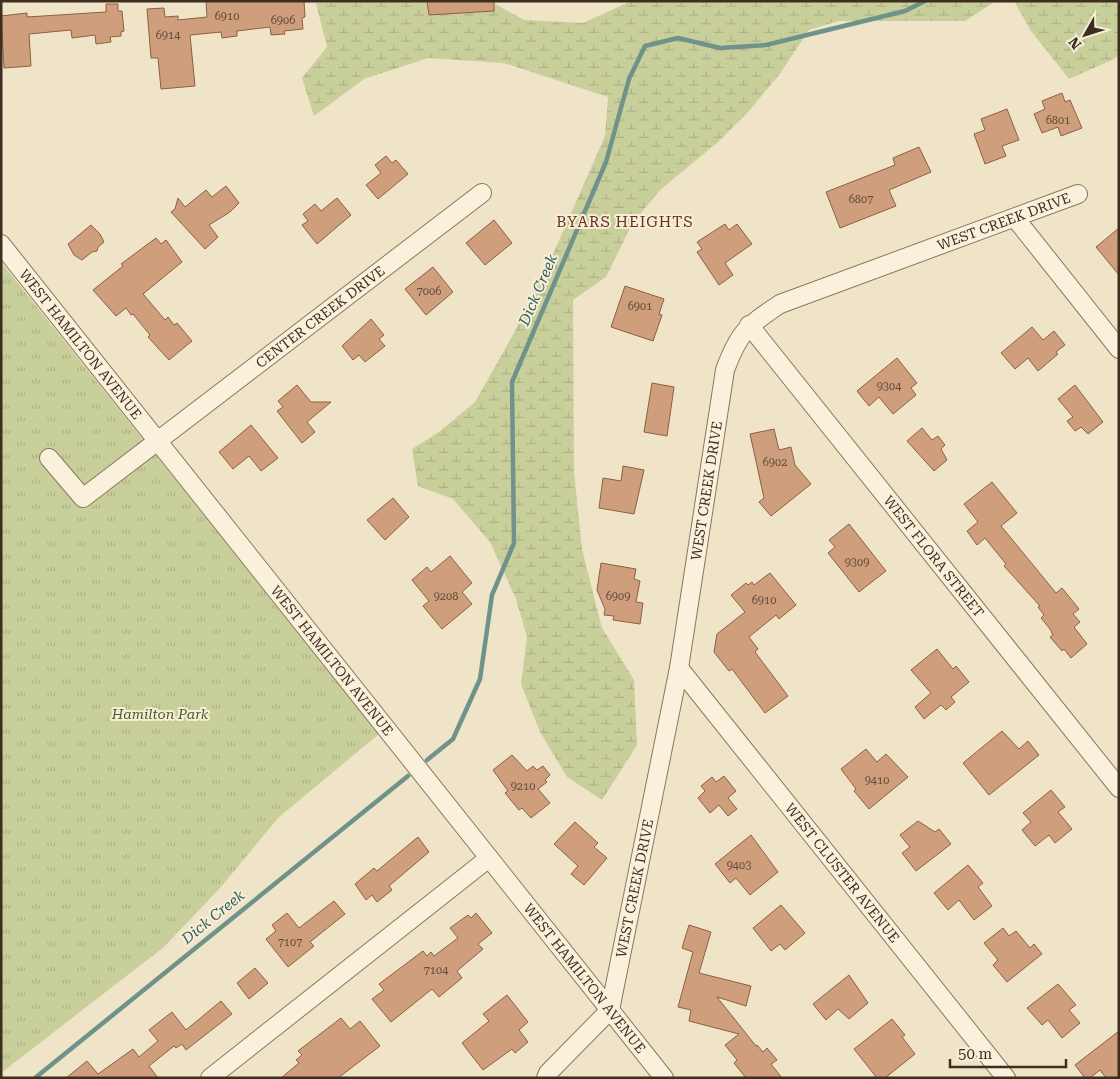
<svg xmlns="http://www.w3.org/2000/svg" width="1120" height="1079" font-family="'Roboto Serif',serif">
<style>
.grass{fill:url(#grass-tufts)}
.wetland{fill:url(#wetland-marsh)}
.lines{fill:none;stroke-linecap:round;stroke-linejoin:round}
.stream{stroke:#6f938a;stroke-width:4.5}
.building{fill:#cf9f7d;stroke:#8d5f41}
.minor-casing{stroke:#8d765c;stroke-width:20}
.minor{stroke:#faf1dc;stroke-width:18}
.labels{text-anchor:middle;stroke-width:4;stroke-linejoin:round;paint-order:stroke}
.number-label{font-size:11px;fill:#624a37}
.street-label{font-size:14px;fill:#3d2e20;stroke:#f7eed8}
.park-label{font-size:14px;font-style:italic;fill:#4d5a26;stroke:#f7eed8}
.neighbourhood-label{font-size:15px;letter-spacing:1px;fill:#6b2e1e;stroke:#f7eed8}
.water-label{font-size:15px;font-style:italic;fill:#2f5d5a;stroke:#f7eed8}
</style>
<defs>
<pattern id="grass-tufts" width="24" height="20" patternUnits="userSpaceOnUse" patternTransform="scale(1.25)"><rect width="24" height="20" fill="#c9cf9b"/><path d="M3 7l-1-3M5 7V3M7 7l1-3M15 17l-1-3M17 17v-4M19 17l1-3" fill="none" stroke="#aeb285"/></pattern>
<pattern id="wetland-marsh" width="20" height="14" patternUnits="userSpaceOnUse" patternTransform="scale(1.25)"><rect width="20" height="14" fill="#c9cf9b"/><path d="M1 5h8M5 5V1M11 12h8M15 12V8" fill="none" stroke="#aeb285"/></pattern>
</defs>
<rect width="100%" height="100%" fill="#f0e4c8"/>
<path class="grass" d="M1 262 379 734 279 817 220 888 164 947 1 1073Z"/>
<path class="wetland" d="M363 1H490L524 20 583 23 631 1H996L965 21H838L809 30 779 75 748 112 718 142 660 190 632 224 606 277 573 300 574 472 582 549 602 628 634 680 637 745 602 800 567 777 540 732 521 684 527 637 516 599 490 542 453 499 418 486 412 449 439 432 475 402 514 333 554 252 605 136 608 97 504 63 428 58 364 79 314 116 302 78 327 47 316 3Z
M1014 1H1119V55L1114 59 1069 79 1031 31Z"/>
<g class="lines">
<path class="stream" d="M427 760 453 739 480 679 492 595 514 543 512 382 606 162 629 79 645 46 678 38 720 48 766 45 905 11 925 1
M35 1078 408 776"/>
</g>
<path class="building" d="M206 1H304L305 17 302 18 303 29 284 31 285 34 271 35 270 27 237 31V36L222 38 221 32 190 35 195 86 161 89 158 58H151L147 9 164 8 165 17 178 16V20L207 17Z
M427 1H494V11L429 15Z
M106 4H118V11H122L124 31 121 32V36L110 37 111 42 96 44 95 35 72 38 71 30 29 34 31 66 4 68 1 16 27 13V17L106 12Z
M1062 93 1065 102 1070 100 1082 128 1061 136 1058 127 1042 133 1034 114 1045 109 1042 101Z
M1007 109 1019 140 1002 146 1006 156 985 164 974 134 985 130 981 119Z
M919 147 931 172 889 190 896 206 840 228 826 192 895 165 893 158Z
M386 156 392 163 396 160 408 174 378 199 366 185 381 173 375 165Z
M226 186 239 203 230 212 209 225 218 237 205 249 171 212 175 209 178 198 185 207 206 190 212 197Z
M337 198 351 215 317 244 302 225 308 221 303 214 315 204 321 211Z
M494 220 512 243 485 265 466 243Z
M725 224 729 230 737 224 752 244 725 263 733 275 719 285 697 252 702 249 697 242Z
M91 225 100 234 104 242 98 247 97 251 92 252 82 260 74 255 68 244Z
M1119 228V275L1096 247Z
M156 238 161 244 166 240 182 262 143 294 165 320 168 317 174 325 177 323 192 341 169 360 148 337 150 335 133 314 131 315 126 308 116 316 93 290 123 266 121 264Z
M433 267 453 292 426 315 405 289Z
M625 286 664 299 659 314 662 315 653 341 611 327Z
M371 319 384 335 379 339 385 346 365 362 359 355 353 360 342 346Z
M1032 327 1043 340 1054 331 1065 345 1056 352 1058 354 1038 371 1028 358 1015 369 1001 353Z
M897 358 917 383 911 388 916 395 893 414 879 397 869 406 857 391Z
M652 383 674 387 667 436 644 432Z
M297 385 311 402H331L307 422 315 432 302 443 277 411 283 407 278 401Z
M1075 385 1103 422 1088 434 1081 427 1075 431 1067 421 1073 417 1058 399Z
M251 425 278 458 261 471 249 456 233 469 219 452Z
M922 428 932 440 938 436 945 445 941 449 947 460 934 471 907 441Z
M774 429 779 450 791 447 795 465 811 484 771 516 759 502 764 498 750 434Z
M623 466 644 470 634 514 599 508 603 478 621 481Z
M992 482 1017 513 1001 526 1056 593 1062 588 1079 609 1073 614 1080 622 1074 627 1087 644 1071 658 1064 649 1062 651 1050 637 1053 635 1050 629 1041 618 1044 615 1038 607 1040 606 1004 566 1006 564 985 538 977 545 967 531 978 522 964 504Z
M393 498 409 517 385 540 367 520Z
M849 524 886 571 859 592 828 553 835 547 829 540Z
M450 556 472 583 462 592 472 604 442 629 423 606 429 601 412 580 427 567 431 572Z
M601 563 636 569 634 579 640 581 636 602 643 603 640 624 613 620 614 616 604 615 605 609 597 590Z
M770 573 796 605 779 619 776 615 749 637 758 649 755 652 788 696 765 713 732 669 729 671 714 652 717 634 745 612 731 595 746 583 748 585 752 582 754 585Z
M937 649 953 669 956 666 969 682 951 697 955 702 946 710 941 705 924 719 915 707 931 693 911 670Z
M1002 731 1019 749 1028 741 1039 755 989 795 963 763Z
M866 749 877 762 886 754 908 777 869 809 854 791 856 789 841 769Z
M512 755 527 771 533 766 537 770 543 766 550 775 545 780 547 782 538 789 550 803 531 818 522 808 519 810 505 793 508 791 493 770Z
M724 776 736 791 728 798 737 809 728 816 719 805 710 813 698 798 705 791 701 786 712 777 716 782Z
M1051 790 1065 807 1058 812 1072 829 1055 843 1049 835 1035 846 1022 830 1031 822 1023 813Z
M918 821 935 832 939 829 951 844 916 871 902 853 910 847 900 835Z
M575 822 598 843 594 847 607 858 584 885 571 874 578 866 554 844Z
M751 835 778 872 750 895 736 878 730 883 715 864Z
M418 837 429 852 389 886 392 890 377 902 372 895 366 900 355 884 374 868 377 871Z
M968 865 983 883 978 887 992 906 974 920 959 900 948 910 934 893Z
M334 901 345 914 310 942 314 946 288 967 266 939 276 931 272 925 287 913 299 928Z
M781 905 805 933 785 950 780 944 771 951 753 928Z
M476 913 492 933 478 944 483 949 457 971 462 978 439 997 432 989 391 1022 372 999 384 990 379 984 423 951 427 956 431 952 434 956 458 938 450 928 468 915 471 918Z
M689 925 711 932 699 973 751 986 746 1006 717 997 756 1046 757 1045 763 1052 767 1048 777 1060 771 1064 782 1078H746L734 1063 737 1060 725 1045 739 1034 689 1021 691 1010 678 1007 693 952 682 948Z
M1003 928 1009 936 1016 931 1030 948 1034 944 1042 954 1007 982 993 965 998 960 984 943Z
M255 968 268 983 249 999 237 983Z
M849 975 868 1003 849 1019 838 1009 826 1020 813 1004Z
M1058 984 1076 1005 1069 1010 1080 1023 1062 1038 1048 1020 1042 1025 1027 1008Z
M507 995 528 1022 519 1030 528 1042 515 1053 512 1049 483 1070 462 1043 489 1021 483 1014Z
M221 1001 232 1014 186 1050 182 1044 176 1048 174 1046 149 1066 158 1078H66L87 1061 98 1074 133 1049 139 1057 158 1041 149 1030 172 1012 186 1030Z
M341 1018 350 1029 360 1021 380 1046 338 1078H281L299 1063 296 1060 302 1055 298 1051Z
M892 1019 905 1035 902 1037 915 1054 885 1078H877L854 1049Z
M1119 1031V1078H1106L1100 1070 1090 1078H1085L1075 1065Z"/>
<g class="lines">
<g class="minor-casing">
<g id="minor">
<path d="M1015 218 1119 349"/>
<path id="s1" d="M1 244 664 1078"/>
<path id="s2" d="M749 325 1119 788"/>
<path id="s3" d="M49 458 83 498 482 193"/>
<path id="s4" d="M679 668 1006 1078"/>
<path d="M210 1078 489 858"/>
<path id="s5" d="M546 1078 548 1073 610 1010 679 668 725 370C739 332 747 326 780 304L1078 194"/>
</g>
</g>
<use href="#minor" class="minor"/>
</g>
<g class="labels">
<g class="number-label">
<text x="227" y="20">6910</text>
<text x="283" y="24">6906</text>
<text x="168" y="39">6914</text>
<text x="1058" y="124">6801</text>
<text x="861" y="203">6807</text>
<text x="429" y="295">7006</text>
<text x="640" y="310">6901</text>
<text x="889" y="390">9304</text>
<text x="775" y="466">6902</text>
<text x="857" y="566">9309</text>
<text x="446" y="600">9208</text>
<text x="618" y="600">6909</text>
<text x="764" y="604">6910</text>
<text x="877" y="784">9410</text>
<text x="523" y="790">9210</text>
<text x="739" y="869">9403</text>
<text x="290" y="946">7107</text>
<text x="436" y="974">7104</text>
</g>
<g class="street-label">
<text dy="5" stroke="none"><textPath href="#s5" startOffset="1071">WEST CREEK DRIVE</textPath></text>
<text dy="5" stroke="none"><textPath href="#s3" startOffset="351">CENTER CREEK DRIVE</textPath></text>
<text dy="5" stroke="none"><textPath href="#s1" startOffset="128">WEST HAMILTON AVENUE</textPath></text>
<text dy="5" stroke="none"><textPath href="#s5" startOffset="622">WEST CREEK DRIVE</textPath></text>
<text dy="5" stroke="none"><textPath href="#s2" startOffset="296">WEST FLORA STREET</textPath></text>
<text dy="5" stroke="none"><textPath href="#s1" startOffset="532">WEST HAMILTON AVENUE</textPath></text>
<text dy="5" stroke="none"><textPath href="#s4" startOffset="262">WEST CLUSTER AVENUE</textPath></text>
<text dy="5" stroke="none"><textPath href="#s5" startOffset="218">WEST CREEK DRIVE</textPath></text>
<text dy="5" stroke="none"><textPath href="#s1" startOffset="938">WEST HAMILTON AVENUE</textPath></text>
</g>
<g class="park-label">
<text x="160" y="719">Hamilton Park</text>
</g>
<g class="neighbourhood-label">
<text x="625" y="227">BYARS HEIGHTS</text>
</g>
<g class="water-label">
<text transform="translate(538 290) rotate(-67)" y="5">Dick Creek</text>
<text transform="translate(213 917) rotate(-39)" y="5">Dick Creek</text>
</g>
</g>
<rect width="1120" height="1079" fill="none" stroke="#3d2e20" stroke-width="5"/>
<g transform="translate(1085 35) rotate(231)" stroke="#f7eed8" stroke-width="4" paint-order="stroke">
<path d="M0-4L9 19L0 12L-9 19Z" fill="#3d2e20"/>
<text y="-8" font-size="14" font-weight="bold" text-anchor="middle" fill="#3d2e20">N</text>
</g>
<path d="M950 1059v8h116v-8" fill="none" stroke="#3d2e20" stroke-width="2.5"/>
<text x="958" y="1059" font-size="15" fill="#3d2e20" stroke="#f7eed8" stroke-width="4" paint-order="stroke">50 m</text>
</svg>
